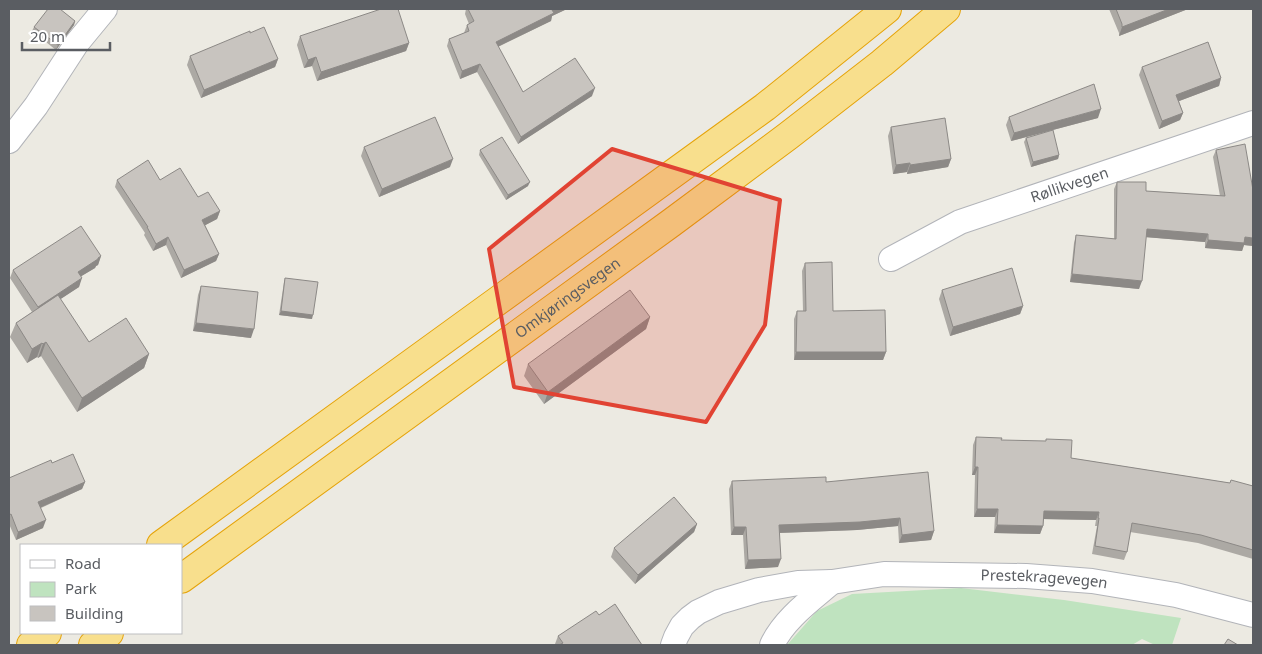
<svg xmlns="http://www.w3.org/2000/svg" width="1262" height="654" font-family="'Noto Sans',sans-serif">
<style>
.green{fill:#bfe3bf}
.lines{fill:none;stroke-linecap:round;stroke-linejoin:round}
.street-casing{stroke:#b2b4b9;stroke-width:26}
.highway-casing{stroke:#e5a309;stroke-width:30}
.street{stroke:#fff;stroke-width:24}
.highway{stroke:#f8df8d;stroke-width:28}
.wall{fill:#aca9a4}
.shaded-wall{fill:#8c8986}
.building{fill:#c8c4bf;stroke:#8c8986}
.marked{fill:#e14333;fill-opacity:0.2;stroke:#e14333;stroke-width:4;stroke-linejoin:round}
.labels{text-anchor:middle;stroke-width:4;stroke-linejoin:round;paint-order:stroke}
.street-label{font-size:15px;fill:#5a5d62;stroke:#fff}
</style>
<rect width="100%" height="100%" fill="#eceae2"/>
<path class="green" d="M961 588 1064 600 1181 618 1172 645H1155L1142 639 1132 645H787L817 611 852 594Z"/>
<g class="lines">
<g class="street-casing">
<g id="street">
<path d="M9 141 36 106 77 43 105 9"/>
<path id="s1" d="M891 259 960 222 1253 123"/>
<path id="s2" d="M673 645 676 637 682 626 690 618 698 612 719 602 759 590 798 583 832 582 884 574 1026 576 1092 581 1176 595 1253 615"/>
<path d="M772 645C784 619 811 600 832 582"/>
</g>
</g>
<g class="highway-casing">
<g id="highway">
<path d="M161 545 765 107 887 9"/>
<path id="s3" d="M181 579 671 223 788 136 882 63 946 9"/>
<path d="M31 645 47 633"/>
<path d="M93 645 109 633"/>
</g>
</g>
<use href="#street" class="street"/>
<use href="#highway" class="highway"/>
</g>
<path class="wall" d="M466 9H567L552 16 551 21 498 47 523 92 592 96 518 144 477 72 460 79 447 46 449 39 464 33 467 25 469 24 465 14Z
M1109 9H1188L1119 36V33Z
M75 21 74 25 56 50 32 31 34 27Z
M250 33 278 59 275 67 201 98 187 65 190 56Z
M300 36 409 43 406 51 317 81 312 66 304 68 297 45Z
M1142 67 1221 78 1219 86 1179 101 1183 113 1180 120 1159 129 1139 75Z
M1009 117 1098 118 1011 141 1006 125Z
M891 127 951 159 948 167 907 174V172L893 174 888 136Z
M1026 138 1059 155 1058 159 1031 167 1024 142Z
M364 147 450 167 379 197 361 156Z
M480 150 528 186 506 200 479 155Z
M1216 150 1253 246 1244 245 1242 251 1205 248V242L1146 237 1139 289 1070 282 1074 243 1076 235 1114 239V189L1117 182 1146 191 1220 196 1213 157Z
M117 180H160L198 197 220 211 217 219 205 225 219 254 216 261 181 278 166 245 153 251 144 235 145 233 115 187Z
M101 256 98 265 96 266 95 268 81 276 79 287 60 299 89 342 149 354 144 368 77 412 41 356 38 358 37 357 27 363 10 337 16 323 32 312 10 278 13 270Z
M805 263 833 311 886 352 883 360H794V319L797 311H803L802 271Z
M285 278 312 319 279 315 284 282Z
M201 286 251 338 193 331 198 295Z
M942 290 1023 306 1020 314 950 336 939 299Z
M650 317 646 329 544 404 524 376 528 364Z
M976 437 1071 458 1230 483 1253 486V559L1198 543 1130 532 1127 552 1124 560 1092 554 1097 526H1095L1096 520 1044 519 1043 526 1040 534 994 533 995 517H974L975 475H972L973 445Z
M52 463 85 482 82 489 41 508 43 528 16 540 9 524V478Z
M732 481 826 482 934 531 931 540 899 543 898 526 857 530 780 533 778 567 745 569 743 535H731L729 489Z
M697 524 694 532 635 584 611 557 614 548Z
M599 615 642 645H556L555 644 558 636Z"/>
<path class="shaded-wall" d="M555 9H567L552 16 551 21 493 49 496 42Z
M1169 9H1188L1119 36 1122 27Z
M75 21 74 25 56 50 58 45Z
M409 43 406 51 317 81 321 72Z
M316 57 312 66 304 68 308 60Z
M278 59 275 67 201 98 204 90Z
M480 64 477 72 460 79 462 71Z
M1221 78 1219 86 1174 103 1176 95Z
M595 88 592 96 518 144 521 137Z
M1101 109 1098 118 1011 141 1014 133Z
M1183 113 1180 120 1159 129 1162 121Z
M1059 155 1058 159 1031 167 1033 162Z
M453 159 450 167 379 197 382 189Z
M951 159 948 167 907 174 910 165Z
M910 163 907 172 893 174 896 165Z
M530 182 528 186 506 200 508 195Z
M220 211 217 219 200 228 202 220Z
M1147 229 1208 234 1205 242 1144 237Z
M168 237 166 245 153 251 156 244Z
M1245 237 1253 238V246L1244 245 1242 251 1205 248 1208 240Z
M219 254 216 261 181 278 184 270Z
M101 256 98 265 96 266 95 268 75 280 78 272Z
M1072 274 1142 281 1139 289 1070 282Z
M82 278 79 287 35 316 38 307Z
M1023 306 1020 314 950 336 953 327Z
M281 311 313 315 312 319 279 315Z
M650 317 646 329 544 404 548 392Z
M196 323 254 329 251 338 193 331Z
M46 342 41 356 38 358 43 344Z
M42 343 37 357 27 363 32 349Z
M796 352H886L883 360H794Z
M149 354 144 368 77 412 82 398Z
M975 467H978L975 475H972Z
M85 482 82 489 35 510 38 502Z
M977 509H998L995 517H974Z
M1044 511 1099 512 1096 520 1041 519Z
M900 518 898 526 857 530 776 533 779 525Z
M46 520 43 528 16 540 18 532Z
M697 524 694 532 635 584 638 575Z
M997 525 1043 526 1040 534 994 533Z
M734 527H746L743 535H731Z
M934 531 931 540 899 543 902 535Z
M781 559 778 567 745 569 748 560Z"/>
<path class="building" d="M48 9H60L75 21 58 45 34 27Z
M381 9H398L409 43 321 72 316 57 308 60 300 36Z
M468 9H555L552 10 554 13 496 42 523 92 575 58 595 88 521 137 480 64 462 71 449 39 469 31 467 25 474 21Z
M1116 9H1169L1122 27V24Z
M264 27 278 59 204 90 190 56 250 31V33Z
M1208 42 1221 78 1176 95 1183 113 1162 121 1142 67Z
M1094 84 1101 109 1014 133 1009 117Z
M435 117 453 159 382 189 364 147Z
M945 118 951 159 910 165V163L896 165 891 127Z
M1053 130 1059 155 1033 162 1026 138Z
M502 137 530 182 508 195 480 150Z
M1245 144 1253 190V238L1245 237 1244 243 1208 240V234L1147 229 1142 281 1072 274 1076 235 1116 239 1117 182H1146V191L1225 196 1216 150Z
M148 160 160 180 180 168 198 197 208 192 220 211 202 220 219 254 184 270 168 237 156 244 147 227H148L117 180Z
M81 226 101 256 98 258V259L78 272 82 278 38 307 13 270Z
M832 262 833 311 885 310 886 352H796L797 311H806L805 263Z
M1012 268 1023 306 953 327 942 290Z
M285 278 318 282 313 315 281 311Z
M201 286 258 292 254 329 196 323Z
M630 290 650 317 548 392 528 364Z
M58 295 89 342 126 318 149 354 82 398 46 342 43 344 42 343 32 349 16 323Z
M976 437 1002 438 1001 440 1046 441V439L1072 440 1071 458 1230 483 1231 480 1253 486V550L1201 535 1132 523 1127 552 1095 546 1099 518H1098L1099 512 1044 511 1043 526 997 525 998 509H977L978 467H975Z
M73 454 85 482 38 502 46 520 18 532 11 514 9 515V478L51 460 52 463Z
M928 472 934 531 902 535 900 518 860 522 779 525 781 559 748 560 746 527H734L732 481 826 477V482Z
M674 497 697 524 638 575 614 548Z
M615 604 642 645H559L563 643 558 636 596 611 599 615Z
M1228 639 1238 645H1224Z"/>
<path class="marked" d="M612 149 780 200 765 325 706 422 514 387 489 249Z"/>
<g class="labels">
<g class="street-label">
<text dy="5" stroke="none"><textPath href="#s1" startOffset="194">Røllikvegen</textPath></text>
<text dy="5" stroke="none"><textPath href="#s3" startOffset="478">Omkjøringsvegen</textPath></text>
<text dy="5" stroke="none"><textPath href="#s2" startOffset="394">Prestekragevegen</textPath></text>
</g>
</g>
<rect width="1262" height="654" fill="none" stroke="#5a5d62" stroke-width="20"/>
<rect x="20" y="544" width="162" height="90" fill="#ffffff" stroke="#bdbec0"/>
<rect x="30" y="560" width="25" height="8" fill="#ffffff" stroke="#bdbec0"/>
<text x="65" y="569" font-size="15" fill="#5a5d62">Road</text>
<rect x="30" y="582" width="25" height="15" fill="#bfe3bf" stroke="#bdbec0"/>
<text x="65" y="594" font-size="15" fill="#5a5d62">Park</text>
<rect x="30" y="606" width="25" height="15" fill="#c8c4bf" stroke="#bdbec0"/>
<text x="65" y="619" font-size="15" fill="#5a5d62">Building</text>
<path d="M22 42v8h88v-8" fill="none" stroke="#5a5d62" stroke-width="2.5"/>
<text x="30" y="42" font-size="15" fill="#5a5d62" stroke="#ffffff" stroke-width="4" paint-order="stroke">20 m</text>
</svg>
